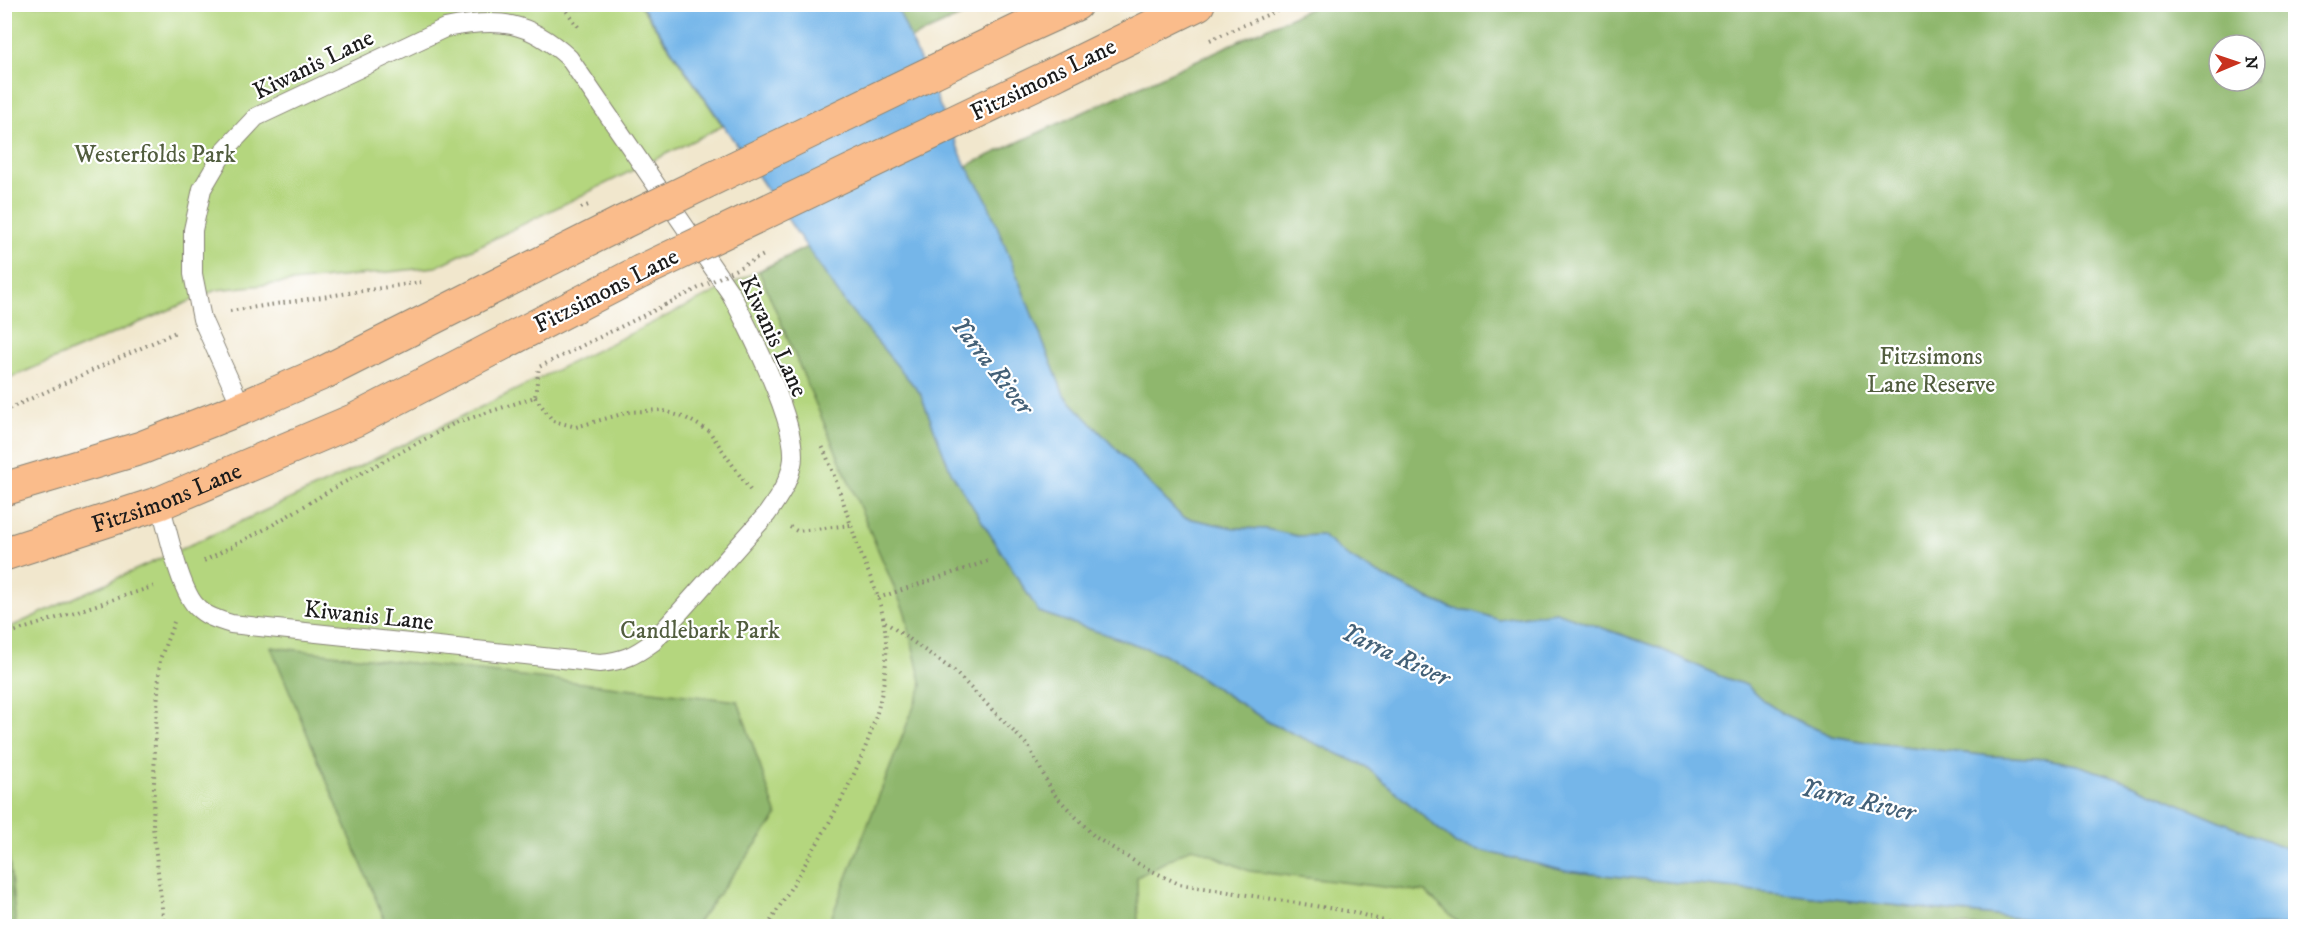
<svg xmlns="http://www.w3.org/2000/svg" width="2300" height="931" font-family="'IM FELL DW Pica',serif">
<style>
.green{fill:#b4d67e;stroke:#68794d;stroke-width:1.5}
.forest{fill:#8fb76d;stroke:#566a44;stroke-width:1.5;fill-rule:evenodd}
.water{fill:#75b6e9;stroke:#486982;stroke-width:1.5}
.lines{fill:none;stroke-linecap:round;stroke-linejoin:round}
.lane-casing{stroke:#868274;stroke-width:20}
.primary-casing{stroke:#868274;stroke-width:35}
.path{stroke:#868274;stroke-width:4;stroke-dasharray:1.5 4.5;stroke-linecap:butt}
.lane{stroke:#fff;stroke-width:18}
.primary{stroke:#fabc8b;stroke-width:33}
.primary-bridge-casing{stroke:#868274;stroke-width:35;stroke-linecap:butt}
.path-bridge{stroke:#868274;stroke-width:4;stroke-dasharray:1.5 4.5;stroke-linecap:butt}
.primary-bridge{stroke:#fabc8b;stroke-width:33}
.labels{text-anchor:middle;stroke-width:4.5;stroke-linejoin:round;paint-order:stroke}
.street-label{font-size:24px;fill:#1c1c1c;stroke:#fff}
.park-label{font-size:24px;fill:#515d3e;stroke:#fff}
.water-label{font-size:26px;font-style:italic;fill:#446178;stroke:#fff}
</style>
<rect width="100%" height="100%" fill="#fff"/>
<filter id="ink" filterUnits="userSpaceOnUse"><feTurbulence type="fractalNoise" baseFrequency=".0167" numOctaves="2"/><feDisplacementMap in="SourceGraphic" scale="12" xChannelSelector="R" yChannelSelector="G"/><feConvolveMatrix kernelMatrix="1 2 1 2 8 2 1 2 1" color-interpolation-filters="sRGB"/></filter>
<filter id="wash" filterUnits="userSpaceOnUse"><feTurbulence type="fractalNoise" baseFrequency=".008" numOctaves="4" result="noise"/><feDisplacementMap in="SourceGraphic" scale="24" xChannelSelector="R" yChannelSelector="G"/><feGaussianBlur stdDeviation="1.35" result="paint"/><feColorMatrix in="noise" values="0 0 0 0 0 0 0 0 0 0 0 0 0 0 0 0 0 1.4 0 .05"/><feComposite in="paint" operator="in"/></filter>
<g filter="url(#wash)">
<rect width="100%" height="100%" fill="#f1e7cd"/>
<path class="green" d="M5 5H640L723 126 436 267 216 290 5 380Z
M807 247 845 303 1456 844 2093 926H5L4 630 336 478Z"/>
<path class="forest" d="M896 5H987L910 39Z
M1317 5H2295V852L2115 777 2077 765 2046 759 1991 756 1866 742 1832 736 1785 715 1765 702 1746 685 1722 677 1654 646 1556 612 1499 620 1473 611 1455 609 1429 599 1367 568 1346 555 1321 535 1297 536 1266 529 1234 528 1182 517 1064 395 986 199 966 166ZM2219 45H2255V81H2219Z
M807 247 845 303 920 393 951 472 1039 612 1164 654 1270 723 1365 766 1456 844 1565 871 2093 926H1462L1425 892 1249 871 1193 847 1137 877 1138 926H828L922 686 905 613 759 271Z
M271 647 738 701 777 816 695 926H387Z
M5 837H7L16 926H5Z"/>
<path class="water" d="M641 5H896L966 166 986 198 1064 395 1182 517 1234 528 1266 529 1297 536 1321 535 1346 555 1367 568 1429 599 1455 609 1473 611 1499 620 1556 612 1654 646 1722 677 1746 685 1765 702 1785 715 1832 736 1866 742 1991 756 2046 759 2077 765 2115 777 2295 852V926H2093L1565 871 1456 844 1365 766 1270 723 1164 654 1039 612 951 472 920 393 845 303Z"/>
</g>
<g filter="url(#ink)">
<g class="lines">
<g class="lane-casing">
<path id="lane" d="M160 503C167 527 180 593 198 608 207 617 219 620 231 624L600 663C623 661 634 656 653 642L767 514C778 498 788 484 792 465 801 429 749 329 731 294L569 58C528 20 498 18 445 28L256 117 225 150 202 189 193 230V274L202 319 242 408"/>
</g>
<g class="primary-casing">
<g id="primary">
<path d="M1030 25 1076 4"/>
<path d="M1055 74 1198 4"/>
<path d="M4 489 141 448 242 408 325 372 621 223"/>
<path id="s1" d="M4 554 160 503 355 420 640 272"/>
</g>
</g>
<path class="path" d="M557 4 565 9 579 28
M1210 40 1292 4
M230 311 421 282
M535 397 553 421 576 427 629 412 661 410 686 418 709 431 750 490
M4 411 178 331
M790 527 797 531 851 525
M204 561 269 527 341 484 455 423 535 397 539 367 665 305
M878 598 988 561
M885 622 954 671 1029 747 1053 793 1095 837 1142 866 1179 884 1353 912 1401 926
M4 635 155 586
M164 926 153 827 155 740 160 659 174 622
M768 926C817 841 901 725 884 622 880 597 868 572 859 549 847 515 837 479 822 446"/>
<use href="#lane" class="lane"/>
<use href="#primary" class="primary"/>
<g class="primary-bridge-casing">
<path id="primary-bridge" d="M621 223 1030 25
M640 272 1055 74"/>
</g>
<path class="path-bridge" d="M581 208 591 204
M665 305 766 254"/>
<use href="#primary-bridge" class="primary-bridge"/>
</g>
</g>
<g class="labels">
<g class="street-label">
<text transform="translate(313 64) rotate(-26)" y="8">Kiwanis Lane</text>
<text transform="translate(1043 79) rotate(-26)" y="8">Fitzsimons Lane</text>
<text transform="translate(606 290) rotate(-27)" y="8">Fitzsimons Lane</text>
<text transform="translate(774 336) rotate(65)" y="8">Kiwanis Lane</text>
<text dy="8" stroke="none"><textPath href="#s1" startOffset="172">Fitzsimons Lane</textPath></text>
<text transform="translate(369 615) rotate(6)" y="8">Kiwanis Lane</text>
</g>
<g class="park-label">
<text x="155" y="162">Westerfolds Park</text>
<text x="1931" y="364">Fitzsimons<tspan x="1931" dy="28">Lane Reserve</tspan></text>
<text x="700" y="638">Candlebark Park</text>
</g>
<g class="water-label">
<text transform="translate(993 365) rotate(52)" y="9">Yarra River</text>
<text transform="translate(1396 654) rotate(25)" y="9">Yarra River</text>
<text transform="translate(1858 799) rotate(13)" y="9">Yarra River</text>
</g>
</g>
<rect width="2300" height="931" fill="none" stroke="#fff" stroke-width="24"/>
<g transform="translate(2237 63) rotate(88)"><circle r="28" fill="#ffffff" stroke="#a4a4a4" stroke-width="1.5"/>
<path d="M0-4.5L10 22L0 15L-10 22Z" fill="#c8321e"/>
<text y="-9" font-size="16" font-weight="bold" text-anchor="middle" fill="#1c1c1c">N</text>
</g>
</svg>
